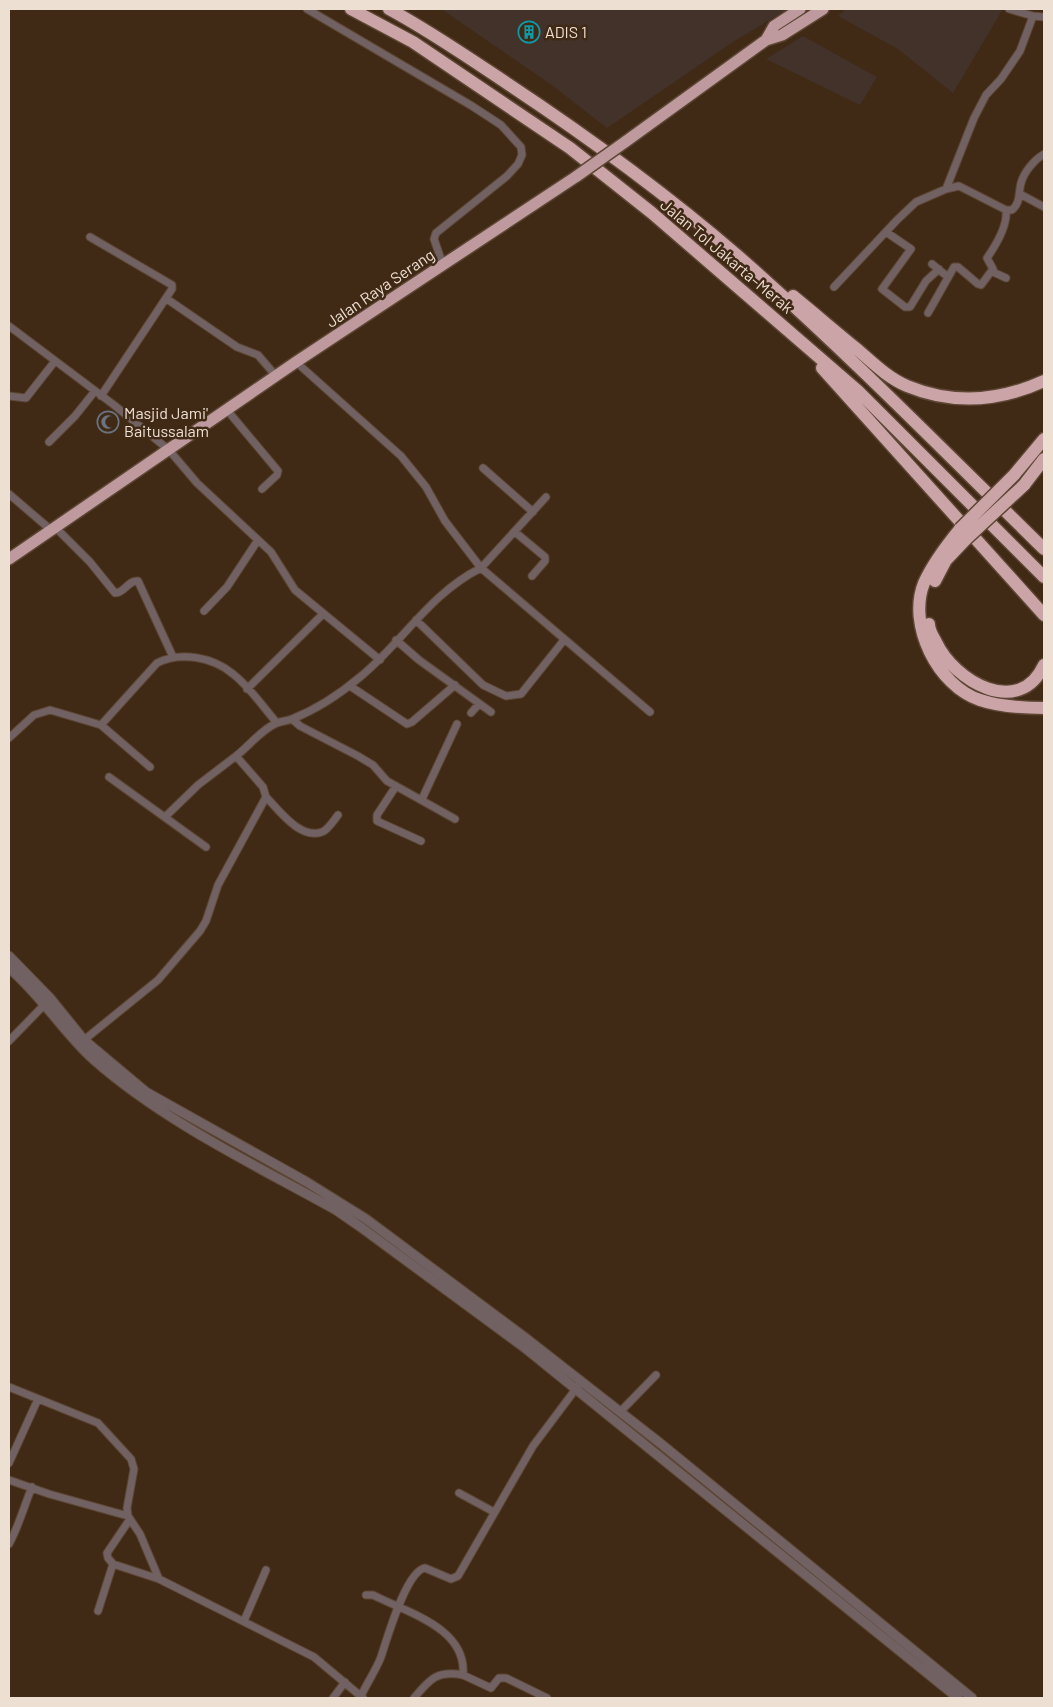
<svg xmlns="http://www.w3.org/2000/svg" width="1053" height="1707" font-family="Barlow,sans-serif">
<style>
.industrial{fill:#433229}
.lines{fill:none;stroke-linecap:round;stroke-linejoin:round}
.minor-casing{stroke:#5c4633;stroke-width:9}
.tertiary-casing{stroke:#5c4633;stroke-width:11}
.trunk-casing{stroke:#5c4633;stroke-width:14}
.motorway-casing{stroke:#5c4633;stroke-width:15}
.minor{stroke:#716162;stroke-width:7}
.tertiary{stroke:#716162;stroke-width:9}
.trunk{stroke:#be9a9e;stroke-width:11}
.motorway{stroke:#cba4a7;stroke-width:12}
.trunk-bridge-casing{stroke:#5c4633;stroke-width:14;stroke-linecap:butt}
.motorway-bridge-casing{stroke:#5c4633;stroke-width:15;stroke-linecap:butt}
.trunk-bridge{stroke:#be9a9e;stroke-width:11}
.motorway-bridge{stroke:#cba4a7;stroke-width:12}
.labels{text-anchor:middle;stroke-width:5;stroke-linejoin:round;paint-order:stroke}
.poi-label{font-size:16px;fill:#eedfd3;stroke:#402915;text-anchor:start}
.street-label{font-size:16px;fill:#eedfd3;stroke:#402915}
</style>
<rect width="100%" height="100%" fill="#402915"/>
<path class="industrial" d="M441 9H788L733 42 607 128 549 83Z
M846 9H1003L953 93 898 49 838 16Z
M803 36 877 77 860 105 766 59Z"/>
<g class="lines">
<g class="minor-casing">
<path id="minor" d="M307 9 472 106 501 125 521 147 522 155 518 164 507 176 436 233 434 239 443 265
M1009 9 1033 16 1044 17
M946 189 974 118 986 95 1001 79 1020 51 1033 16
M1020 194 1044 207
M886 232 911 249 882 289 905 307H910L926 281 939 269
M90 237 172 285V289L101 396
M932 264 948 277
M993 272 1006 278
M834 287 897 220 916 202 946 189 959 186 1006 210H1012C1021 202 1018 194 1021 183 1024 172 1034 160 1044 154
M167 299 237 347 258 355 276 376
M928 313 954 267H958L978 284 981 285 993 269 987 258C996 245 1008 226 1006 210
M9 326 114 405 169 450 197 483 271 552 295 590 380 660
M296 362 401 456 426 487 445 521 481 568 650 712
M9 396 26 398 55 361
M227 410 278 471 277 475 262 489
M49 442 75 416 95 391
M483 468 533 512
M9 494 51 530
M55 527 90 562 115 593C125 593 128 580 138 581L173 657
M515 532 545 557V561L532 576
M204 611 227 587 258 540
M416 620 483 685 506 696 521 694 564 640
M396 640 419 660 491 712
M350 686 407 724 412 722 455 685
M247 689 323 614
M471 713 479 704
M292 719 300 726 358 756 373 765 387 781 455 819
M101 725 157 663C180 651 213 657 233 674 250 687 263 707 277 723
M9 738 34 715 50 710 101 725 150 767
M109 777 206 847
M396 786 377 815V821L421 841
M266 797C279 810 300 840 322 832 328 830 334 820 338 815
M422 799 457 724
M165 817 198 785 236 756
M84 1040 158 980 200 931 206 921 218 885 266 797 263 787 236 756C249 746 262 729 277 723 282 721 287 721 292 719 315 710 341 693 360 677 402 643 430 593 481 568L546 497
M9 1041 47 1002
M9 1387 98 1423 131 1459 134 1469 127 1508 128 1516 140 1534 159 1579 314 1657 363 1698
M620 1412 656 1375
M9 1463 38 1399
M9 1480 49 1494 128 1516
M459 1493 494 1512
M9 1544C19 1526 24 1506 32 1487
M113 1564 108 1558 107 1553 130 1519
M366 1595H373C408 1613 467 1628 463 1675L491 1688 499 1678H506L547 1698
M98 1611 113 1564 159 1579
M244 1621 266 1570
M361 1696C367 1683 376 1670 381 1657 387 1639 406 1571 425 1568L451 1579 458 1576 533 1446 578 1386
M333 1698 345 1682
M414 1698C430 1679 437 1670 463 1675"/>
</g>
<g class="tertiary-casing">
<path id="tertiary" d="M9 956 50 998 84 1040 146 1092 305 1181 366 1219 527 1339 660 1443 972 1698
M9 968C41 995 63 1032 94 1060 163 1121 255 1165 336 1210L362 1228 525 1348 958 1698"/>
</g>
<g class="trunk-casing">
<path id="trunk" d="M766 40 774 26 800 9
M625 142 766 40 782 35 823 9
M9 559 296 362 577 176"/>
</g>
<g class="motorway-casing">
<path id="motorway" d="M351 9 413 42 570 148 652 213 858 391 1044 577
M389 9C430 31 469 58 508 84 588 137 665 193 738 256 844 349 943 450 1044 549
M793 296C815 314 836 332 858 350 873 363 888 378 907 386 953 405 1000 401 1044 381
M822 368 1044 615
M1014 475 1044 439
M1024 485 1044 459
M960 529C946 546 933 563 924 583 907 625 938 686 980 700 1001 707 1023 708 1044 708
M935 581 946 560 966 539
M929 624C929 631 933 636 936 642 954 681 1019 719 1044 665"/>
</g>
<use href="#minor" class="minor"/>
<use href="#tertiary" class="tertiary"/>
<use href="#trunk" class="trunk"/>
<use href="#motorway" class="motorway"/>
<g class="trunk-bridge-casing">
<path id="trunk-bridge" d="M577 176 625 142"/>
</g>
<g class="motorway-bridge-casing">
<path id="motorway-bridge" d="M960 529 1014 475
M966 539 1024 485"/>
</g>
<use href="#trunk-bridge" class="trunk-bridge"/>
<use href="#motorway-bridge" class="motorway-bridge"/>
</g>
<defs>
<g id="building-ring" transform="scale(1.125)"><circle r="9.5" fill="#402915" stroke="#0f9aa8" stroke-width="1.5"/><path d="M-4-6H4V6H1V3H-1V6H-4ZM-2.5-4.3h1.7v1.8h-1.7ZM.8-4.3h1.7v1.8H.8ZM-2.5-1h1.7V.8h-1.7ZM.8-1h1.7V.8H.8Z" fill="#0f9aa8"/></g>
<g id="mosque-ring" transform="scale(1.125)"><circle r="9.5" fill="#402915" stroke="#6b7280" stroke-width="1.5"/><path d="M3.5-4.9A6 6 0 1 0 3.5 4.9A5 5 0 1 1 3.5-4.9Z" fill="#6b7280"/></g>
</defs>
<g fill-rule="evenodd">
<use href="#building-ring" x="529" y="32"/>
<use href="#mosque-ring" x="108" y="422"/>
</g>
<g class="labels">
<g class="poi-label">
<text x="545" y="38">ADIS 1</text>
<text x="124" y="419">Masjid Jami'<tspan x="124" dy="18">Baitussalam</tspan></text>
</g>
<g class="street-label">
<text transform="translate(727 256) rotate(40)" y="6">Jalan Tol Jakarta–Merak</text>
<text transform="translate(380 288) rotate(-34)" y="6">Jalan Raya Serang</text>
</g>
</g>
<rect width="1053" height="1707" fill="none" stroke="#eedfd3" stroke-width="20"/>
</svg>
